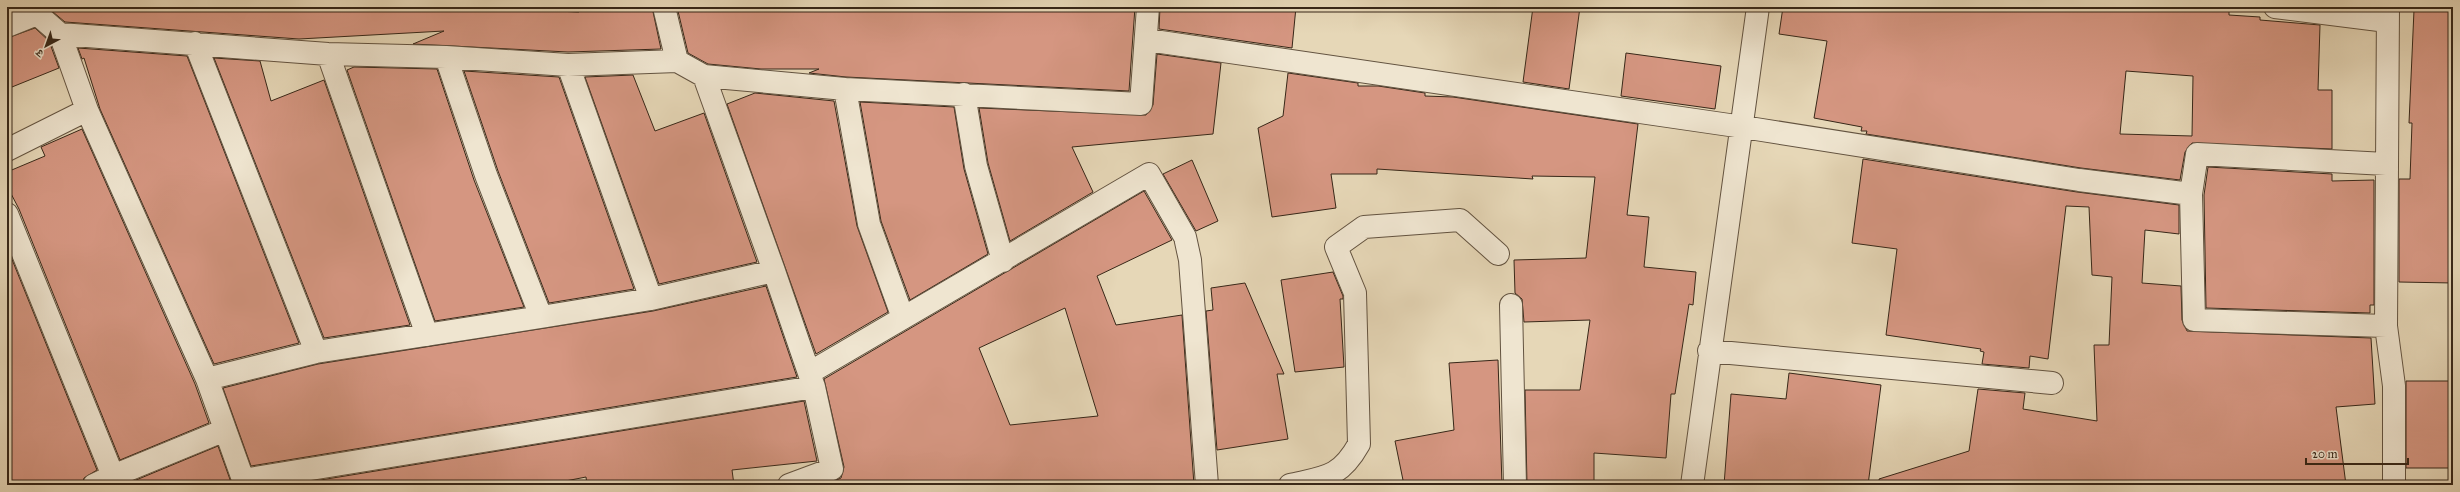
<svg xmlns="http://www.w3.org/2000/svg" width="2460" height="492" font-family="'IM FELL Great Primer','Noto Serif Devanagari',serif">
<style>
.building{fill:#d59681;stroke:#372718;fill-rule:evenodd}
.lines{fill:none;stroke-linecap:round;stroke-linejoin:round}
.minor-casing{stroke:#635340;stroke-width:24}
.minor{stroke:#efe5d0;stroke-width:22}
</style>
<rect width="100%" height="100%" fill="#e6d7b7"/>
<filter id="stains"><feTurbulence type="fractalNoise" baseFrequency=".005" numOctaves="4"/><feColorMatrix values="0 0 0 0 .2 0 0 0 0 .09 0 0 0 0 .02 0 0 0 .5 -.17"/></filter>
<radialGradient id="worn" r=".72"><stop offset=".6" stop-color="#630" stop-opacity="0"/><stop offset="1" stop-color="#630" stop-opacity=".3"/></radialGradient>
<path class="building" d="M53 7H481L577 12H579V7H652L661 49 568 52 413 44 444 31 299 39 65 22 53 12Z
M677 7H1135L1129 91 846 77 809 73 819 69H761L708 64 688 53Z
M1160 7H1296L1292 48 1159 29Z
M1533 7H1580L1569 89 1523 82Z
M1783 7H2176L2229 11V15L2260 17V20L2320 25 2318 90H2332V149L2192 143 2185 152 2180 180 2081 168 1866 134 1867 131H1861L1862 127 1814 118 1827 41 1779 34ZM2126 71 2193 76 2192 136 2120 134Z
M2414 10 2453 11V283L2399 282V179H2410L2412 123H2409Z
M35 28 49 41 59 68 7 89V38Z
M78 48 187 56 299 343 214 364 100 109 84 58 82 59Z
M1626 53 1721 66 1715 109 1621 96Z
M1157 54 1221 63 1213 134 1072 147 1093 192 1010 241 988 163 979 108 1146 115 1153 105Z
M214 58 260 61 271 101 324 80 410 325 324 338Z
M354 67 437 69 474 180 524 307 435 321 347 70Z
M464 71 559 77 634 289 549 303 498 171Z
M1288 73 1358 83V86H1378L1425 93V96L1453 97 1638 124 1627 215 1649 217 1644 267 1696 272 1693 305 1689 304 1675 394H1671L1666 458 1594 453V485H1527L1525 390H1580L1590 320 1524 322 1522 299 1515 293 1514 260 1586 258 1595 177 1532 176 1533 179 1377 169V174H1331L1336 208 1272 217 1258 128 1283 116Z
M633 75 655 131 704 113 757 262 659 284 585 77Z
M755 93 834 101 857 226 888 312 816 354 727 104Z
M860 102 954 107 964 169 988 254 910 300 881 221Z
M82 129 195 384 209 423 120 460 19 209 7 186V172L45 156 41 147Z
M1863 159 2077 192 2179 205V234L2145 230 2142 283 2181 286 2182 320 2187 331 2371 338 2375 404 2336 407 2346 485H1880L1879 479 1969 451 1978 389 2025 393 2023 409 2097 421 2094 345H2109L2112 277 2092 275 2089 207 2066 206 2048 359 2030 356 2029 368 1982 364 1984 352 1980 351 1981 349 1886 335 1897 249 1852 243Z
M1192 160 1218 221 1196 231 1163 174Z
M2208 167 2332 174V181L2374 180V305H2370V313L2206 308 2204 195Z
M1144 191 1172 240 1097 276 1116 325 1182 315 1194 485H825L841 478 844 467 824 379ZM1065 308 1098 416 1010 425 979 348Z
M7 247 97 470 84 478 82 485H7Z
M1333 272 1343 296V299H1340L1344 367 1295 372 1281 280Z
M1245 283 1284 374H1277L1288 439 1217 450 1206 311 1213 310 1211 288Z
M766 286 797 377 251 466 223 388 318 364 653 311Z
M1498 360 1502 485H1404L1395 441 1454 430 1449 363Z
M1789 373 1881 385 1868 485H1724L1731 394 1786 399Z
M2406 381H2453V468H2406Z
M804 401 817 461 732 470 734 485H587L586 477 545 485H290Z
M218 446 232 485H124Z"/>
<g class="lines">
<g class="minor-casing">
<path id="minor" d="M35 7 37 14 60 34 87 110 207 379 245 485
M2275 7 2387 21
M2388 7 2386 326 2394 386V485
M7 26 37 14
M60 34 328 54 446 57 568 65 677 61 664 7
M1147 40 1743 127 2079 180 2191 194
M195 43 316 352
M328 54 427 335
M568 65 651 299 774 271 809 373 903 318 869 224 845 89 704 76 677 61
M704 76 774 271
M845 89 1141 104 1148 7
M964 94 976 166 1003 261
M7 150 87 110
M2386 164 2197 154 2191 194 2194 320 2386 326
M7 214 113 476 225 430
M1511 305 1515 485
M541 317 651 299
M903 318 1149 174 1185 237 1190 260 1207 485
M1709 351 2052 383
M207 379 316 352 541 317 486 175 446 57
M243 480 814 387 809 373
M94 485 113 476
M789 485 832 469 814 387
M1290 485C1325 477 1340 478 1359 444L1355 293 1336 247 1364 227 1460 220 1498 254
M1692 485 1758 7"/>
</g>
<use href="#minor" class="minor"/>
</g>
<rect width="2460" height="492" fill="none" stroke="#e6d7b7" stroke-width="24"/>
<rect x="8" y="8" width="2444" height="476" fill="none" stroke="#372718" stroke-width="2"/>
<rect x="12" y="12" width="2436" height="468" fill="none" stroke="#372718"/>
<g transform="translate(46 46) rotate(221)" stroke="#efe5d0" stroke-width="3" paint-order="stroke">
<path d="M0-3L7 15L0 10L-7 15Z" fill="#372718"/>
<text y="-6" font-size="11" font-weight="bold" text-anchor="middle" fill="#372718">उ</text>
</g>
<path d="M2306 458v6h102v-6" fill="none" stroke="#372718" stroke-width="2"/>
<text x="2312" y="458" font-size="12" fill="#372718" stroke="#efe5d0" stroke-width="3" paint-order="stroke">20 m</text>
<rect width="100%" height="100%" filter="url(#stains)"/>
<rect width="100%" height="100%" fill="url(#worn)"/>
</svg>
